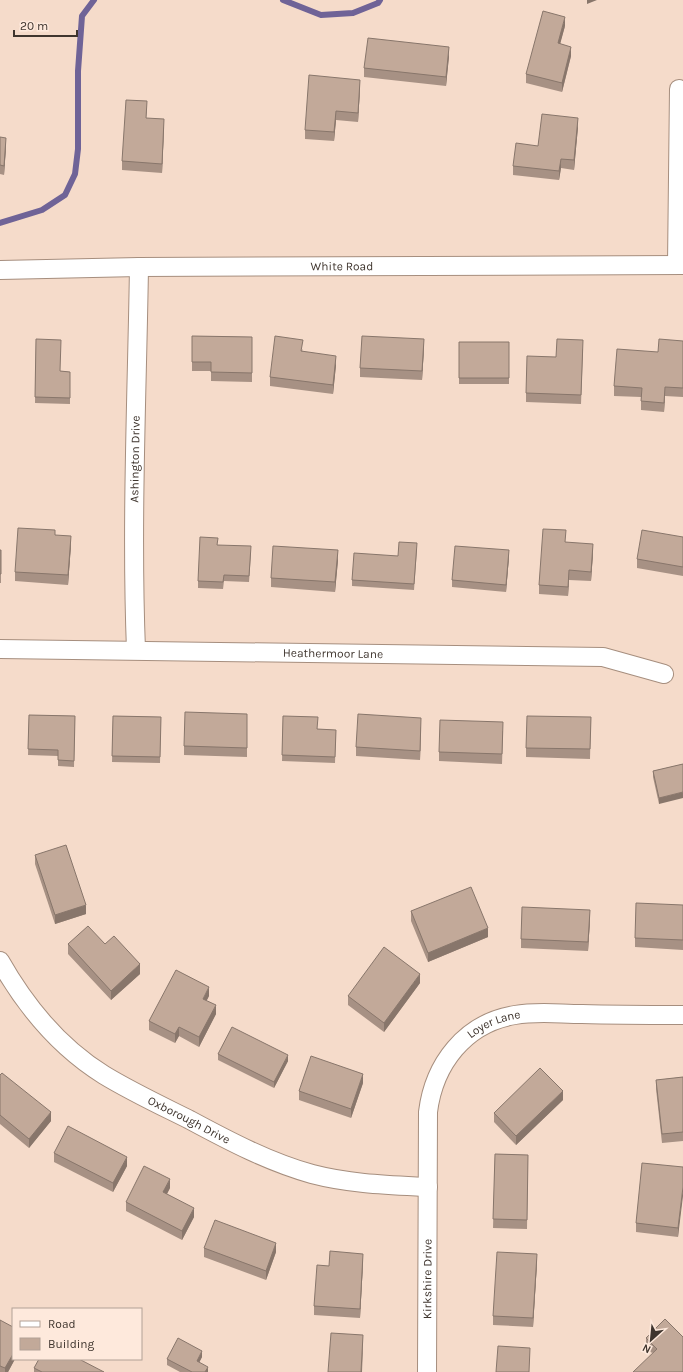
<svg xmlns="http://www.w3.org/2000/svg" width="683" height="1372" font-family="Karla,sans-serif">
<style>
.lines{fill:none;stroke-linecap:round;stroke-linejoin:round}
.stream{stroke:#6f6397;stroke-width:6}
.street-casing{stroke:#a68e7e;stroke-width:20}
.street{stroke:#fff;stroke-width:18}
.wall{fill:#a79184}
.shaded-wall{fill:#88766b}
.building{fill:#c2a999;stroke:#88766b}
.labels{text-anchor:middle;stroke-width:3.5;stroke-linejoin:round;paint-order:stroke}
.street-label{font-size:12px;fill:#3f352e;stroke:#fee9dc}
</style>
<rect width="100%" height="100%" fill="#f5dbca"/>
<g class="lines">
<path class="stream" d="M283 0 321 15 353 13 378 3 380 0
M0 223 42 210 65 195 75 174 78 149V71L82 16 94 0"/>
<g class="street-casing">
<g id="street">
<path d="M677 265 679 89"/>
<path id="s1" d="M0 270 139 267 683 265"/>
<path id="s2" d="M0 649 603 657 664 674"/>
<path id="s3" d="M136 650C131 523 137 395 139 267"/>
<path id="s4" d="M0 961C26 1007 59 1047 104 1075 132 1092 162 1106 190 1120 229 1141 269 1162 312 1174 350 1184 389 1185 428 1187"/>
<path id="s5" d="M427 1372 428 1112C434 1064 465 1023 515 1015 537 1011 560 1014 582 1014 616 1015 649 1015 683 1015"/>
</g>
</g>
<use href="#street" class="street"/>
</g>
<path class="wall" d="M565 26 560 43 571 56 562 92 526 83V74Z
M449 56 446 86 364 77V68Z
M360 89 358 122 336 120 334 141 305 139V130Z
M147 110 146 118 164 128 162 173 122 170V161Z
M578 127 574 170 561 168 559 180 513 175V166L538 146Z
M0 137 6 147 4 175 0 174Z
M192 336 252 337V382L211 381V371H192Z
M36 339 60 371 70 372V404L35 403Z
M683 341V397L665 396 664 412 641 410V397L614 396V386L658 352Z
M459 342H509V384H459Z
M424 348 422 380 360 377V368Z
M303 349 302 351 336 365 333 394 270 386V377Z
M583 349 581 404 526 402V393L556 357Z
M55 535 71 545 68 585 15 581V572Z
M683 537V576L637 568V559Z
M566 542 593 553 591 581 569 580 568 596 539 594V585Z
M218 545 251 553 249 582 224 581 223 589 198 588V581Z
M417 549 414 590 352 586V580L398 556Z
M0 550H1V583H0Z
M509 557 506 592 452 587V580Z
M338 560 335 592 271 587V578Z
M247 714V757L184 755V746Z
M29 715 75 716 74 767 58 766V756L28 755Z
M113 716 161 717 160 763 112 762Z
M283 716 318 729 336 730 335 763 282 761Z
M591 717 590 759 526 757V748Z
M421 727 420 760 356 756V747Z
M503 731 502 764 439 761V752Z
M683 764 659 804 653 777V771Z
M35 855 86 914 55 924 35 864Z
M683 905V950L635 947V938Z
M411 911 488 937 428 962 411 921Z
M590 920 588 951 521 948V939Z
M68 944H105L140 974 111 1000 68 954Z
M420 983 384 1032 348 1005V996Z
M209 996 206 1001 216 1014 199 1047 179 1036 175 1043 149 1030V1021Z
M218 1054 288 1061 274 1088 218 1060Z
M0 1075 51 1121 29 1148 0 1124Z
M683 1077V1141L662 1143 656 1089V1080Z
M363 1083 351 1118 299 1100V1091Z
M563 1100 516 1145 494 1122V1113Z
M54 1153 127 1166 113 1192 54 1162Z
M495 1154 528 1155 527 1229 493 1228Z
M683 1167 678 1237 636 1232V1223Z
M170 1188 167 1194 194 1217 182 1240 126 1211V1202Z
M204 1248 276 1252 266 1280 204 1257Z
M363 1263 360 1318 314 1315V1306L329 1266Z
M537 1263 533 1327 493 1325V1316Z
M0 1320 13 1359H15L8 1372H0Z
M683 1337 652 1353 646 1347V1338Z
M202 1357 199 1362 208 1372H180L167 1365V1359Z
M34 1368 104 1372H34Z"/>
<path class="shaded-wall" d="M587 0H597L587 4Z
M565 17V26L558 52V43Z
M449 47V56L446 86V77Z
M571 47V56L562 92V83Z
M360 80V89L358 122V113Z
M336 111V120L334 141V132Z
M578 118V127L574 170V160Z
M164 119V128L162 173V164Z
M6 138V147L4 175V166Z
M561 159V168L559 180V171Z
M424 339V348L422 380V371Z
M336 356V365L333 394V385Z
M665 387V396L664 412V403Z
M71 536V545L68 585V575Z
M593 544V553L591 581V572Z
M338 550V560L335 592V582Z
M509 550V557L506 592V585Z
M569 570V580L568 596V587Z
M421 718V727L420 760V751Z
M683 792V798L659 804V798Z
M86 905V914L55 924V915Z
M590 910V920L588 951V942Z
M488 928V937L428 962V953Z
M140 964V974L111 1000V991Z
M420 974V983L384 1032V1023Z
M209 987V996L203 1008V999Z
M216 1005V1014L199 1047V1037Z
M179 1027V1036L175 1043V1034Z
M288 1055V1061L274 1088V1082Z
M363 1074V1083L351 1118V1109Z
M563 1091V1100L516 1145V1136Z
M51 1112V1121L29 1148V1139Z
M127 1157V1166L113 1192V1183Z
M170 1179V1188L163 1201V1192Z
M683 1187V1196L678 1237V1228Z
M194 1208V1217L182 1240V1231Z
M276 1243V1252L266 1280V1271Z
M363 1254V1263L360 1318V1309Z
M537 1254V1263L533 1327V1318Z
M363 1335V1344L362 1372H361Z
M202 1351V1357L197 1367V1361Z
M13 1354V1359H15L8 1372H5V1368Z
M208 1367V1372H205Z"/>
<path class="building" d="M543 11 565 17 558 43 571 47 562 83 526 74Z
M368 38 449 47 446 77 364 68Z
M309 75 360 80 358 113 336 111 334 132 305 130Z
M126 100 147 101 146 118 164 119 162 164 122 161Z
M542 114 578 118 574 160 561 159 559 171 513 166 516 143 538 146Z
M0 137 6 138 4 166 0 165Z
M192 336 252 337V373L211 372V362H192Z
M275 336 303 340 301 351 336 356 333 385 270 377Z
M362 336 424 339 422 371 360 368Z
M36 339 61 340 60 371 70 372V398L35 397Z
M557 339 583 340 581 395 526 393 527 356 556 357Z
M659 339 683 341V388L665 387 664 403 641 401 642 388 614 386 617 349 658 352Z
M459 342H509V378H459Z
M18 528 55 530V535L71 536 68 575 15 572Z
M543 529 566 530 565 542 593 544 591 572 569 570 568 587 539 585Z
M642 530 683 537V567L637 559Z
M200 537 218 538 217 545 251 546 249 576 224 575 223 582 198 581Z
M399 542 417 543 414 584 352 580 354 553 398 556Z
M273 546 338 550 335 582 271 578Z
M455 546 509 550 506 585 452 580Z
M0 550H1V574H0Z
M185 712 247 714V748L184 746Z
M358 714 421 718 420 751 356 747Z
M29 715 75 716 74 761 58 760V750L28 749Z
M113 716 161 717 160 757 112 756Z
M283 716 318 717 317 729 336 730 335 757 282 755Z
M527 716 591 717 590 749 526 748Z
M440 720 503 722 502 754 439 752Z
M683 764V792L659 798 653 771Z
M66 845 86 905 55 915 35 855Z
M471 887 488 928 428 953 411 911Z
M636 903 683 905V940L635 938Z
M522 907 590 910 588 942 521 939Z
M88 926 105 944 114 936 140 964 111 991 68 944Z
M384 947 420 974 384 1023 348 996Z
M176 970 209 987 203 999 216 1005 199 1037 179 1027 175 1034 149 1021Z
M232 1027 288 1055 274 1082 218 1054Z
M311 1056 363 1074 351 1109 299 1091Z
M540 1068 563 1091 516 1136 494 1113Z
M2 1073 51 1112 29 1139 0 1115V1075Z
M683 1077V1132L662 1134 656 1080Z
M68 1126 127 1157 113 1183 54 1153Z
M495 1154 528 1155 527 1220 493 1219Z
M642 1163 683 1167V1187L678 1228 636 1223Z
M144 1166 170 1179 163 1192 194 1208 182 1231 126 1202Z
M215 1220 276 1243 266 1271 204 1248Z
M330 1251 363 1254 360 1309 314 1306 317 1265 329 1266Z
M497 1252 537 1254 533 1318 493 1316Z
M665 1319 683 1337V1372H633L657 1349 646 1338Z
M0 1320 13 1327V1354L5 1368 0 1366Z
M331 1333 363 1335 361 1372H328Z
M178 1338 202 1351 197 1361 208 1367 205 1372H192L167 1359Z
M498 1346 530 1348 529 1372H496Z
M39 1359H79L104 1372H42L34 1368Z"/>
<g class="labels">
<g class="street-label">
<text dy="4" stroke="none"><textPath href="#s1" startOffset="342">White Road</textPath></text>
<text dy="4" stroke="none"><textPath href="#s3" startOffset="191">Ashington Drive</textPath></text>
<text dy="4" stroke="none"><textPath href="#s2" startOffset="333">Heathermoor Lane</textPath></text>
<text dy="4" stroke="none"><textPath href="#s5" startOffset="377">Loyer Lane</textPath></text>
<text dy="4" stroke="none"><textPath href="#s4" startOffset="252">Oxborough Drive</textPath></text>
<text dy="4" stroke="none"><textPath href="#s5" startOffset="93">Kirkshire Drive</textPath></text>
</g>
</g>
<rect x="12" y="1308" width="130" height="52" fill="#fee9dc" stroke="#b2a196"/>
<rect x="20" y="1321" width="20" height="6" fill="#ffffff" stroke="#b2a196"/>
<text x="48" y="1328" font-size="12" fill="#3f352e">Road</text>
<rect x="20" y="1338" width="20" height="12" fill="#c2a999" stroke="#b2a196"/>
<text x="48" y="1348" font-size="12" fill="#3f352e">Building</text>
<g transform="translate(651 1340) rotate(207)" stroke="#fee9dc" stroke-width="3" paint-order="stroke">
<path d="M0-3L7 15L0 10L-7 15Z" fill="#3f352e"/>
<text y="-6" font-size="11" font-weight="bold" text-anchor="middle" fill="#3f352e">N</text>
</g>
<path d="M14 30v6h63v-6" fill="none" stroke="#3f352e" stroke-width="2"/>
<text x="20" y="30" font-size="12" fill="#3f352e" stroke="#fee9dc" stroke-width="3" paint-order="stroke">20 m</text>
</svg>
